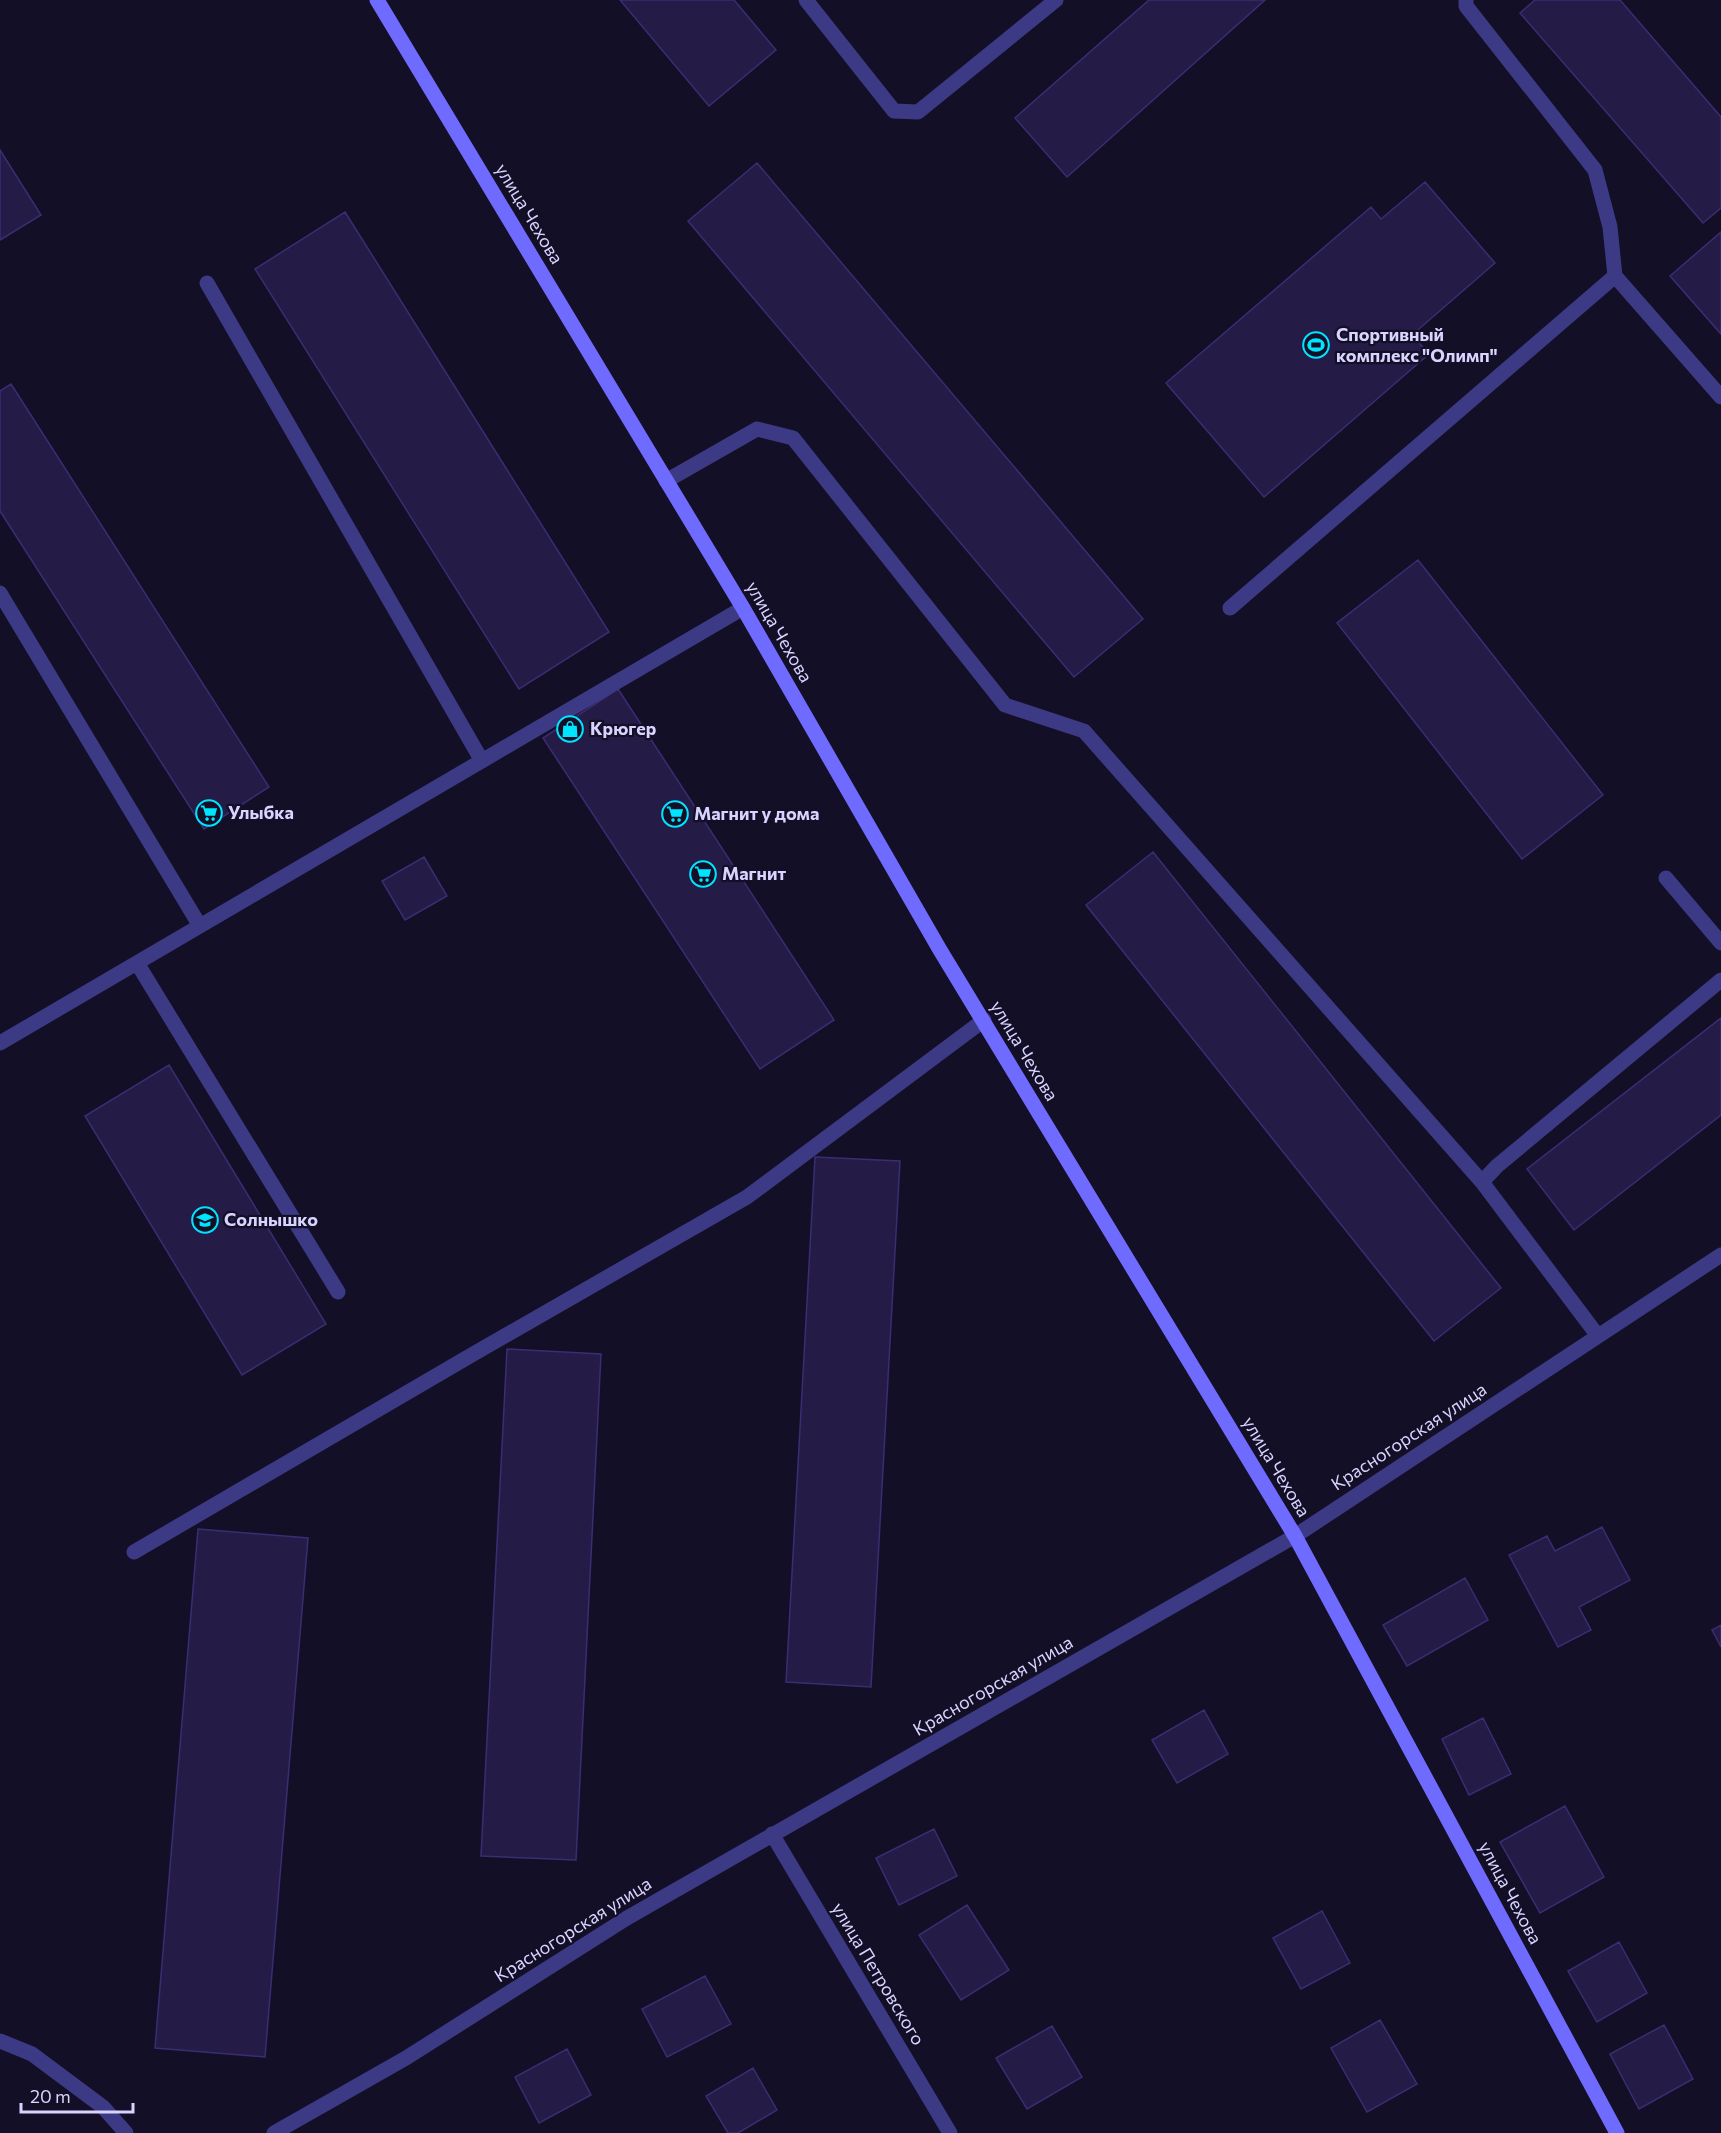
<svg xmlns="http://www.w3.org/2000/svg" width="1721" height="2133" font-family="Commissioner,sans-serif">
<style>
.building{fill:#241b47;stroke:#3b2d73;stroke-width:1.5}
.lines{fill:none;stroke-linecap:round;stroke-linejoin:round}
.lane{stroke:#3d3a85;stroke-width:15}
.street{stroke:#3d3a85;stroke-width:15}
.secondary{stroke:#6f6bff;stroke-width:15}
.labels{text-anchor:middle;stroke-width:4.5;stroke-linejoin:round;paint-order:stroke}
.street-label{font-size:18px;fill:#d9d4ff;stroke:#130f26}
.poi-label{font-size:18px;font-weight:bold;fill:#d9d4ff;stroke:#130f26;text-anchor:start}
</style>
<rect width="100%" height="100%" fill="#130f26"/>
<path class="building" d="M620 0H734L776 50 709 106Z
M1149 0H1265L1067 177 1015 118Z
M1535 0H1620L1721 117V208L1703 223 1520 13Z
M0 150 41 215 0 240Z
M757 163 1143 619 1074 677 688 221Z
M1425 182 1495 263 1412 335 1429 354 1264 497 1166 383 1371 207 1381 219Z
M345 212 609 632 519 689 255 269Z
M1721 232V334L1670 276Z
M11 384 269 787 204 829 0 511V391Z
M1418 560 1603 795 1522 859 1337 623Z
M618 689 834 1020 760 1069 543 738Z
M1153 852 1501 1288 1434 1341 1086 905Z
M424 857 447 896 405 920 382 881Z
M1721 1018V1115L1574 1230 1527 1169Z
M169 1065 326 1324 242 1375 85 1116Z
M815 1157 900 1161 871 1687 786 1682Z
M507 1349 601 1354 576 1860 481 1856Z
M1602 1527 1630 1580 1579 1607 1591 1630 1558 1647 1509 1555 1547 1536 1555 1551Z
M198 1529 308 1538 265 2057 155 2048Z
M1465 1578 1488 1620 1407 1666 1383 1625Z
M1721 1625V1647L1712 1630Z
M1204 1710 1228 1754 1177 1783 1152 1740Z
M1483 1718 1511 1774 1469 1795 1442 1739Z
M1565 1806 1604 1877 1540 1913 1500 1842Z
M934 1829 957 1876 899 1905 876 1858Z
M967 1905 1009 1970 961 2000 919 1935Z
M1322 1911 1350 1963 1301 1989 1273 1938Z
M1619 1942 1647 1993 1597 2022 1568 1971Z
M705 1976 731 2024 667 2057 642 2009Z
M1380 2020 1417 2084 1367 2112 1331 2048Z
M1664 2025 1693 2079 1639 2109 1610 2054Z
M1052 2026 1082 2077 1027 2109 996 2058Z
M567 2049 591 2095 539 2123 515 2077Z
M753 2068 777 2110 738 2133H728L706 2096Z"/>
<g class="lines">
<path class="lane" d="M207 283 482 761
M0 593 200 926
M1230 608 1615 276
M1666 878 1721 943
M137 963 338 1292
M0 1043 743 608
M134 1552 475 1353 747 1197 984 1020"/>
<path class="street" d="M806 0 894 111 918 112 1056 0
M1466 0V6L1595 170 1610 227 1615 276 1721 397
M666 481 757 429 793 438 1005 705 1084 731 1482 1182
M1598 1336 1482 1182 1497 1166 1721 980
M772 1834 950 2133
M0 2041 32 2054 103 2107 126 2133
M274 2133 406 2058 627 1918 1295 1536 1721 1255"/>
<path class="secondary" d="M377 0 743 608 940 950 1295 1536 1617 2133"/>
</g>
<defs>
<g id="stadium-ring" transform="scale(1.35)"><circle r="9.5" fill="#130f26" stroke="#00e5ff" stroke-width="1.5"/><path d="M0-5a6.5 5 0 1 0 0 10a6.5 5 0 1 0 0-10ZM-3.5-1.8h7v3.6h-7Z" fill="#00e5ff"/></g>
<g id="shop-ring" transform="scale(1.35)"><circle r="9.5" fill="#130f26" stroke="#00e5ff" stroke-width="1.5"/><path d="M-5-2.5h2.3a2.7 3.5 0 0 1 5.4 0H5L5.5 6h-11ZM-1.5-2.5h3a1.5 2.3 0 0 0-3 0Z" fill="#00e5ff"/></g>
<g id="supermarket-ring" transform="scale(1.35)"><circle r="9.5" fill="#130f26" stroke="#00e5ff" stroke-width="1.5"/><path d="M-6-5.5h2.5l.6 2H6L4.5 2H-2.5L-4.4-4H-6ZM-1.5 3.2a1.3 1.3 0 1 0 .1 0ZM3 3.2a1.3 1.3 0 1 0 .1 0Z" fill="#00e5ff"/></g>
<g id="school-ring" transform="scale(1.35)"><circle r="9.5" fill="#130f26" stroke="#00e5ff" stroke-width="1.5"/><path d="M0-5L7-2L0 1L-7-2ZM-4 1L0 2.5L4 1V4Q0 6-4 4Z" fill="#00e5ff"/></g>
</defs>
<g fill-rule="evenodd">
<use href="#stadium-ring" x="1316" y="345"/>
<use href="#shop-ring" x="570" y="729"/>
<use href="#supermarket-ring" x="209" y="813"/>
<use href="#supermarket-ring" x="675" y="814"/>
<use href="#supermarket-ring" x="703" y="874"/>
<use href="#school-ring" x="205" y="1220"/>
</g>
<g class="labels">
<g class="street-label">
<text transform="translate(529 214) rotate(59)" y="6">улица Чехова</text>
<text transform="translate(779 632) rotate(60)" y="6">улица Чехова</text>
<text transform="translate(1024 1051) rotate(59)" y="6">улица Чехова</text>
<text transform="translate(1409 1437) rotate(-33)" y="6">Красногорская улица</text>
<text transform="translate(1276 1467) rotate(59)" y="6">улица Чехова</text>
<text transform="translate(993 1686) rotate(-30)" y="6">Красногорская улица</text>
<text transform="translate(1510 1893) rotate(62)" y="6">улица Чехова</text>
<text transform="translate(573 1930) rotate(-32)" y="6">Красногорская улица</text>
<text transform="translate(878 1974) rotate(59)" y="6">улица Петровского</text>
</g>
<g class="poi-label">
<text x="1336" y="341">Спортивный<tspan x="1336" dy="21">комплекс "Олимп"</tspan></text>
<text x="590" y="735">Крюгер</text>
<text x="228" y="819">Улыбка</text>
<text x="694" y="820">Магнит у дома</text>
<text x="722" y="880">Магнит</text>
<text x="224" y="1226">Солнышко</text>
</g>
</g>
<path d="M21 2103v9h112v-9" fill="none" stroke="#d9d4ff" stroke-width="3"/>
<text x="30" y="2103" font-size="18" fill="#d9d4ff" stroke="#130f26" stroke-width="4.5" paint-order="stroke">20 m</text>
</svg>
